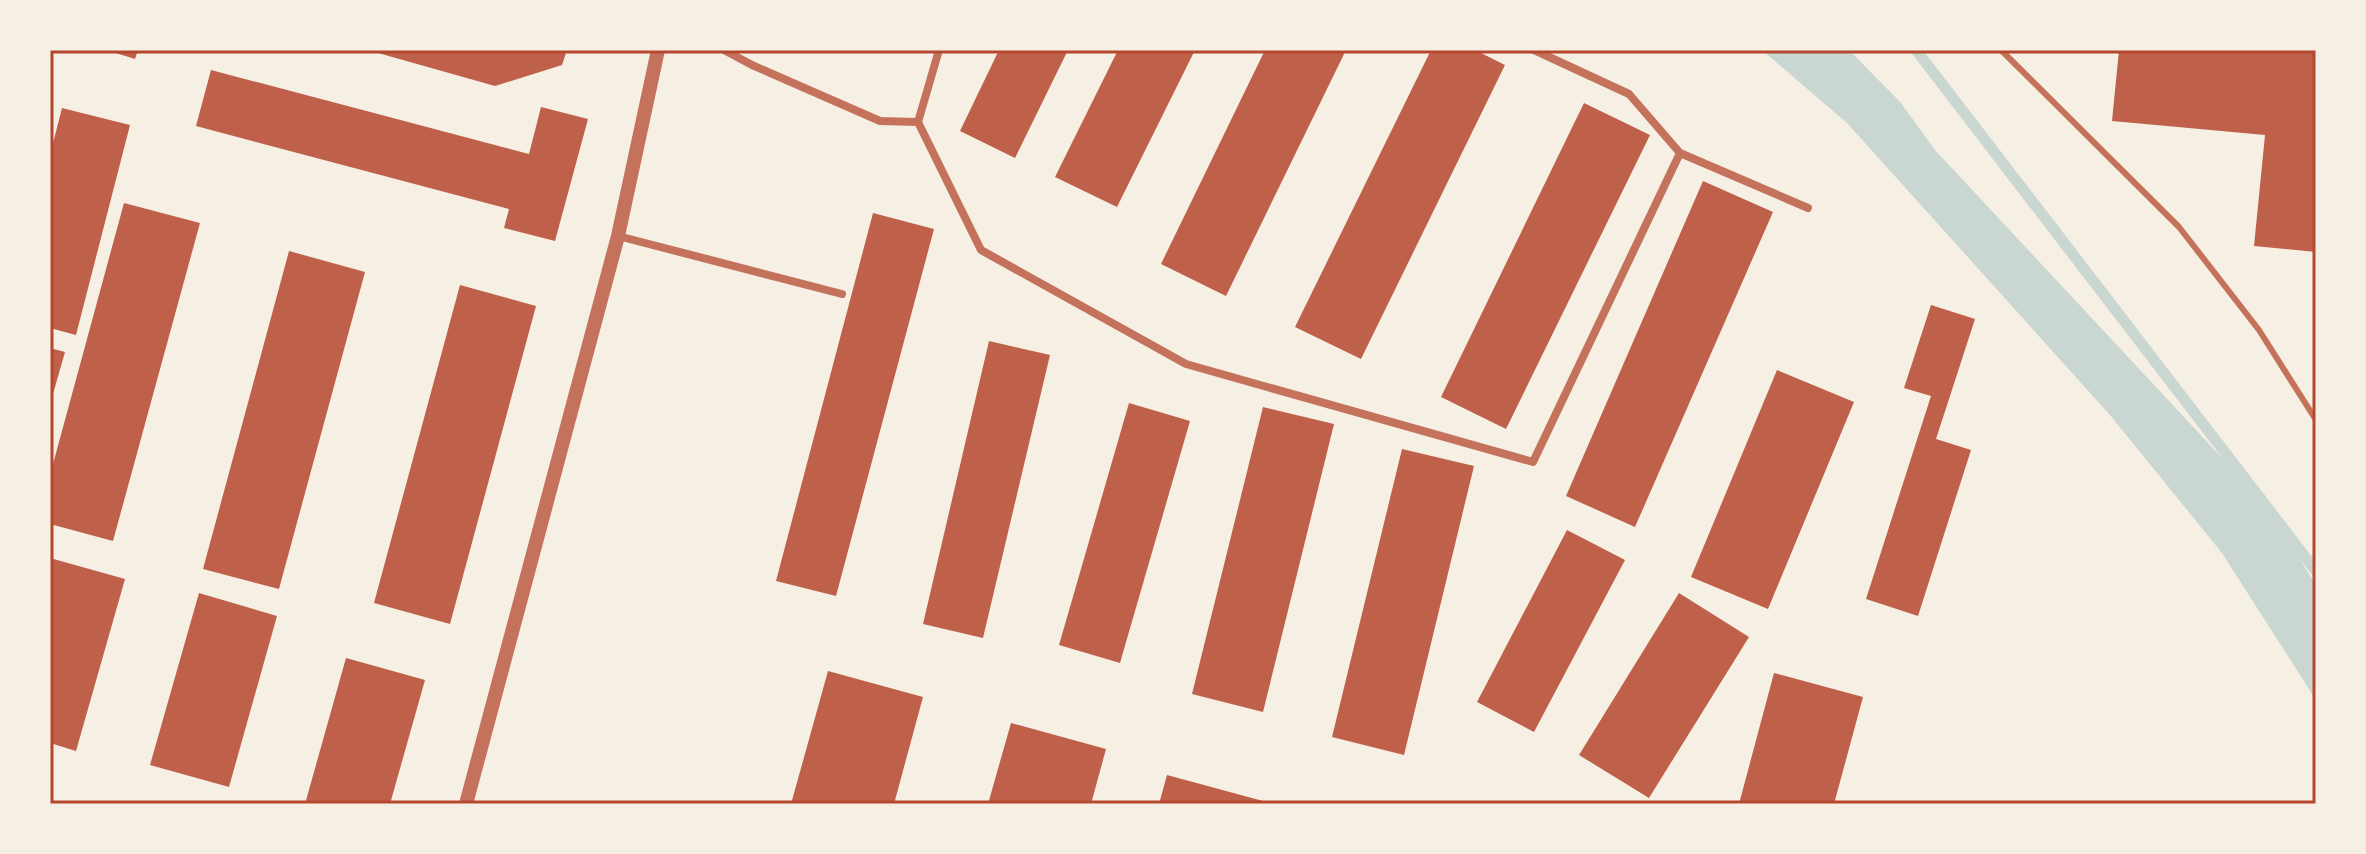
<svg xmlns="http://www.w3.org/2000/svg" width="2366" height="854" font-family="Manrope,sans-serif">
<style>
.water{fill:#c9d6d2}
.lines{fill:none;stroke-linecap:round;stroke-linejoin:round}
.stream{stroke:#c9d6d2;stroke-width:11}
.building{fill:#bf614a}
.service{stroke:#c5725c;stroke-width:6}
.minor{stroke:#c5725c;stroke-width:8}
.tertiary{stroke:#c5725c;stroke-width:14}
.neatline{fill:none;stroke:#b5482f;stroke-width:3}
</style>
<rect width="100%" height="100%" fill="#f6efe4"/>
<path class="water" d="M1762 50H1849L1901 103 1935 150 2265 504 2316 585V700L2222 553 2110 415 1847 123Z"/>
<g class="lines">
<path class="stream" d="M1916 50 2316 571"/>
</g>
<path class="building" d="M106 50H138L135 59Z
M567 50 562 65 495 86 371 51Z
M999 50H1068L1015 158 960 131Z
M1118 50H1195L1117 207 1055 177Z
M1265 50H1346L1226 296 1161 264Z
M1431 50H1475L1505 65 1361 359 1295 327Z
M2119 50H2316V252L2254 246 2265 135 2112 121Z
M211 70 529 154 541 107 588 119 555 241 504 228 509 209 196 126Z
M1584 103 1650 135 1506 429 1441 397Z
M62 108 130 125 76 335 50 328V155Z
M1703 181 1773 212 1635 527 1566 496Z
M124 203 200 223 113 541 50 524V475Z
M873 213 934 229 836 596 776 581Z
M289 251 365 272 279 589 203 569Z
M460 285 536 306 450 624 374 603Z
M1931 305 1975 319 1936 439 1971 450 1918 616 1866 599 1931 396 1904 388Z
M989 341 1050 355 983 638 923 624Z
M50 348 65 352 51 401H50Z
M1777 370 1854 402 1768 609 1691 577Z
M1129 403 1190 421 1120 663 1059 645Z
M1263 407 1334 424 1263 712 1192 694Z
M1402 449 1474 466 1404 755 1332 737Z
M1567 530 1625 560 1534 732 1477 702Z
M50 558 125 579 76 751 50 743Z
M199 593 277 616 229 787 150 765Z
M1679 593 1749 637 1649 798 1579 755Z
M346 658 425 680 390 804H305Z
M828 671 923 697 894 804H791Z
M1774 673 1863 697 1834 804H1739Z
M1011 723 1106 749 1091 804H988Z
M1167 775 1263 801 1262 804H1159Z"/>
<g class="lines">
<path class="service" d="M2001 50 2179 227 2259 330 2316 420"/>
<path class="minor" d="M724 50 752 65 880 121 918 122 939 50
M1534 50 1629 94 1680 153 1808 208
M918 122 981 250 1186 364 1533 462 1680 153
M618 236 842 294"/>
<path class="tertiary" d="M466 804 618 236 658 50"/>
</g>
<rect width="2366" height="854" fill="none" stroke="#f6efe4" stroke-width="104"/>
<rect x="52" y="52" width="2262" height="750" class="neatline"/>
</svg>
